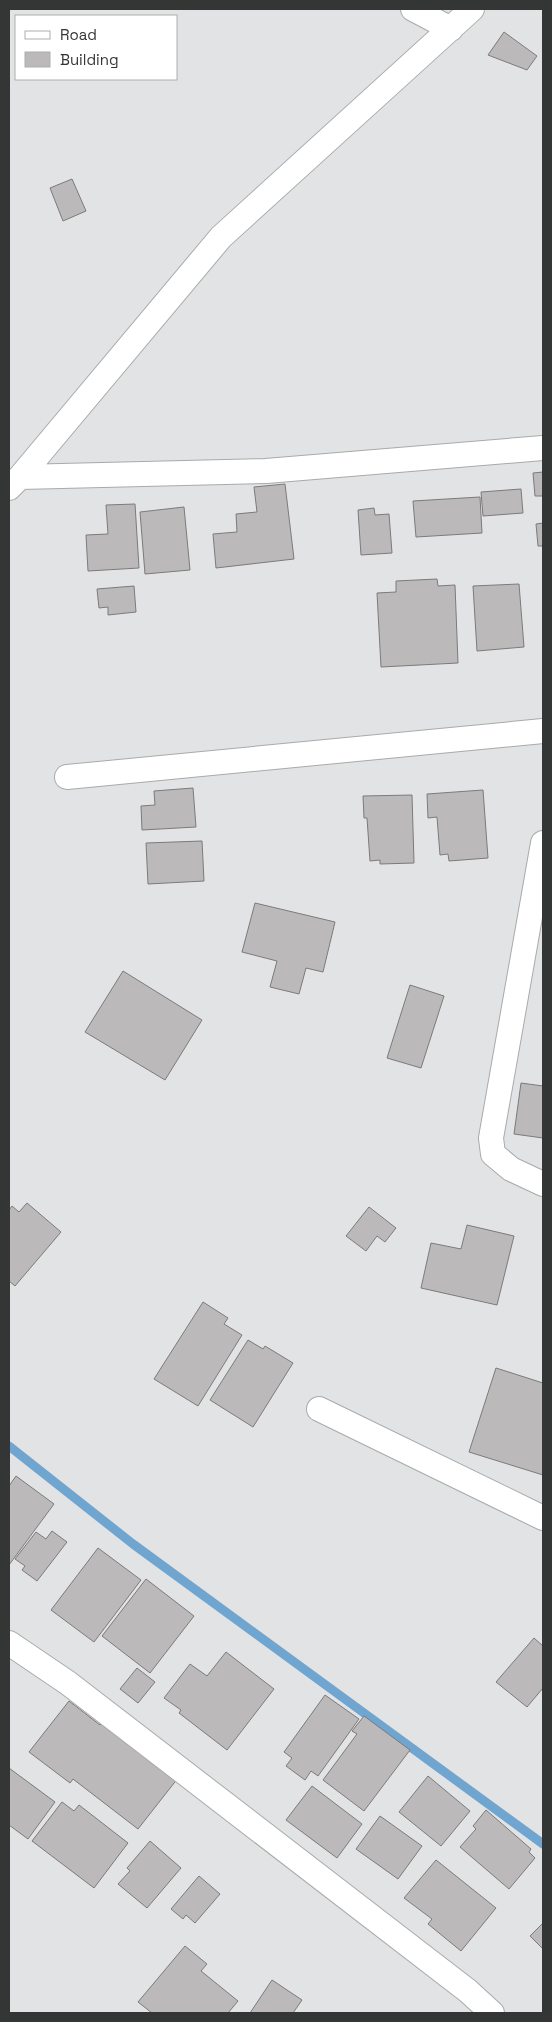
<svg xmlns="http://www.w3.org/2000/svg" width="552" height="2022" font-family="'Space Grotesk',sans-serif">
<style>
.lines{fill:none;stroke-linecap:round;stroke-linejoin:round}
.stream{stroke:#70a5cf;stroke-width:9}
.building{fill:#bbb9b9;stroke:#7c7a7b}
.street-casing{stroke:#a9aaab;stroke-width:26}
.street{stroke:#fff;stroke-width:24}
</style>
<rect width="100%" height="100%" fill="#e2e3e4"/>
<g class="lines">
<path class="stream" d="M9 1446 133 1544 543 1844"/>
</g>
<path class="building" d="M504 32 537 56 527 70 488 55Z
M72 179 86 211 63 221 50 188Z
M543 472V496H535L533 473Z
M285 484 294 559 216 568 213 534 237 532 236 514 257 512 254 487Z
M521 489 523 513 483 516 481 492Z
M480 497 482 533 416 537 413 501Z
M135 504 139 568 88 571 86 535 108 534 106 505Z
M184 507 190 570 145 574 140 512Z
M374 508 375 515 389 514 392 553 361 555 358 510Z
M543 523V546H538L536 524Z
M437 579 438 586 455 585 458 663 381 667 377 593 396 592V581Z
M519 584 524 647 477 651 473 586Z
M134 586 136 612 108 615V607L99 608 97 589Z
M193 788 196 827 142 830 141 806 155 805 154 791Z
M483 790 488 858 449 861 448 854 440 855 437 817 428 818 427 794Z
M412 795 414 863 380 864V860L370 861 367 818H364L363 796Z
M202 841 204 881 148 884 146 843Z
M255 903 335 922 323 972 306 968 299 994 270 987 277 961 242 952Z
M123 971 202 1020 165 1080 85 1032Z
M410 985 444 996 421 1068 387 1058Z
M521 1083 543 1086V1138L514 1134Z
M27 1203 61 1232 15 1286 9 1281V1210L12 1206 19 1212Z
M369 1207 396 1228 385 1242 377 1236 366 1251 346 1236Z
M467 1225 514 1236 497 1305 421 1288 431 1243 461 1249Z
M203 1302 228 1318 224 1324 242 1335 198 1406 154 1379Z
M248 1340 263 1349 265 1346 293 1363 253 1427 210 1400Z
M496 1368 543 1383V1475L469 1452Z
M16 1476 54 1504 9 1565V1486Z
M52 1531 67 1542 37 1581 22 1570 25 1566 15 1559 36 1532 46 1539Z
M98 1548 141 1580 94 1642 51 1610Z
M146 1579 194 1616 150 1673 102 1636Z
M534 1638 543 1646V1688L527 1707 496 1682Z
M226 1652 274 1689 227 1750 179 1713 181 1710 164 1698 190 1664 207 1676Z
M137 1668 155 1682 138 1703 120 1689Z
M325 1695 359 1719 318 1776 311 1771 305 1780 286 1766 292 1758 284 1752Z
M69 1701 100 1725 104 1720 178 1778 138 1829 73 1779 70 1783 29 1752Z
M364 1716 410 1750 364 1811 323 1780 357 1734 352 1731Z
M9 1768 55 1802 28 1839 9 1825Z
M428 1776 470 1811 441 1846 399 1812Z
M312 1786 362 1824 337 1858 286 1820Z
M62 1802 74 1811 79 1805 128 1843 94 1888 32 1841Z
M486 1810 531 1849 529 1852 535 1858 509 1889 460 1847 476 1829 473 1826Z
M380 1816 422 1846 398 1879 356 1849Z
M150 1841 181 1868 147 1908 118 1884 130 1871 127 1868Z
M436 1860 496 1908 461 1951 428 1924 432 1919 404 1898Z
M199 1876 220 1894 195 1923 186 1915 183 1919 171 1909Z
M543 1923V1949L530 1936Z
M185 1946 207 1964 201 1971 238 2001 228 2013H152L138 2002Z
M272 1980 302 2000 293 2013H250Z"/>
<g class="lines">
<g class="street-casing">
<path id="street" d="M413 9 451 29
M20 477 266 471 543 448
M9 488 20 477 221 237 472 9
M67 777 543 731
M543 843 491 1138 493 1154 511 1169 543 1184
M319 1409 543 1518
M9 1643 68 1683 468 1991 492 2013"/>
</g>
<use href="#street" class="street"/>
</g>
<rect width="552" height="2022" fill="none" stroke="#343535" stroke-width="20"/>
<rect x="15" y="15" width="162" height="65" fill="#ffffff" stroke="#aeaeae"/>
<rect x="25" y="31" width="25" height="8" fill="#ffffff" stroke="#aeaeae"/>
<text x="60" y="40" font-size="15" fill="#343535">Road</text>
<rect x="25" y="52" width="25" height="15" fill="#bbb9b9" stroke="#aeaeae"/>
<text x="60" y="65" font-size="15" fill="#343535">Building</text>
</svg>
